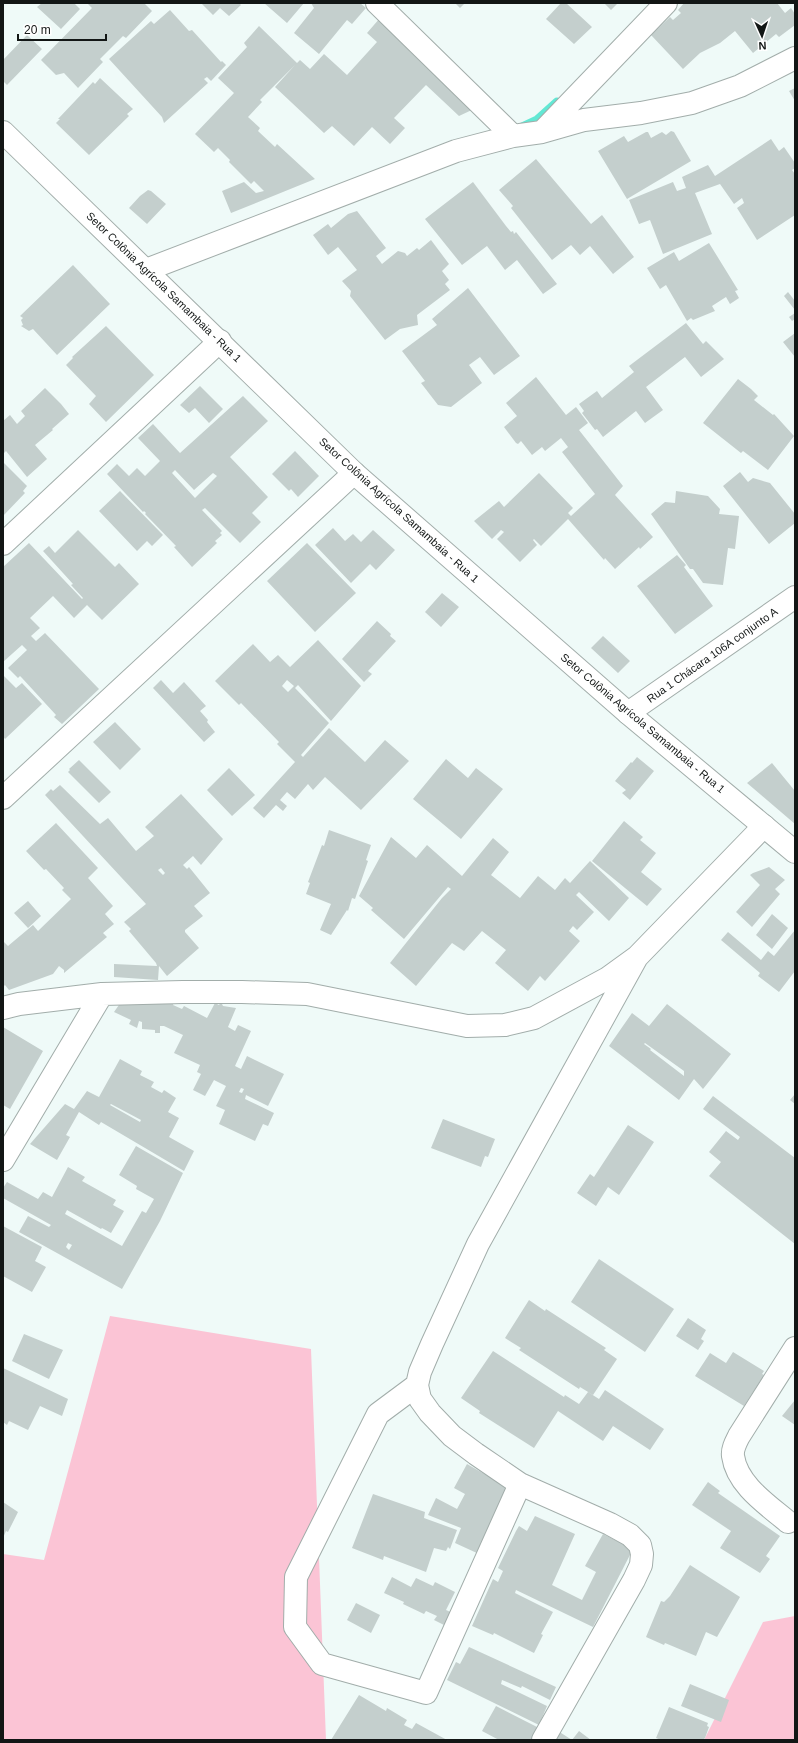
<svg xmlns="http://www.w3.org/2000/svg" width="798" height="1743" font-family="Helvetica,sans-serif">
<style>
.green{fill:#fbc4d5}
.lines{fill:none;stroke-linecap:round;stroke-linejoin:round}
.stream{stroke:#62e8d4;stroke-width:9}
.building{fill:#c4cfcd;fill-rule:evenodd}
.street-casing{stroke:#a2adaa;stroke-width:24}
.secondary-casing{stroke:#a2adaa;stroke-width:24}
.street{stroke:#fff;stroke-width:22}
.secondary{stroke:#fff;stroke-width:22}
.labels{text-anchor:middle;stroke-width:4;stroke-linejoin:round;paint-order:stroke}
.street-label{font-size:11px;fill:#121615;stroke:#fff}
</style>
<rect width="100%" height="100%" fill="#effaf8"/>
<path class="green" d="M110 1316 311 1349 326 1740H3V1554L44 1560Z
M795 1616V1740H704L763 1622Z"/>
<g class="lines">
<path class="stream" d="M522 127 537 120 557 102"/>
</g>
<path class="building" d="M42 3H74L80 9 61 29 37 7Z
M87 3H144L152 11 126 38 123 36 100 59 103 62 78 88 64 73 56 75 41 60 92 8Z
M201 3H239L241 5 229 16 220 8 213 15Z
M264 3H304L287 23Z
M311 3H360L366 8 352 24 347 20 319 54 294 33 314 8Z
M455 3H465L460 8Z
M561 3H566L592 27 574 44 546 19Z
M604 3H618L611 10Z
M684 3H777L785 13 791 8 795 14V25L779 37 776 34 753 53 735 31 720 43 700 53 683 69 651 35 670 17 673 20 681 13 678 10Z
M170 10 189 31 192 30 221 62 222 61 226 65 211 81 207 77 204 79 208 83 164 123 162 117 109 59 151 21 154 24Z
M380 18 476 108 459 116 426 85 394 118 405 128 390 144 372 127 354 146 332 126 324 133 275 87 295 65 260 100 262 102 248 117 260 128 258 131 275 147 277 144 315 179 231 213 222 191 244 182 256 193 264 191 254 181 251 184 229 162 230 160 218 148 214 152 195 134 234 93 218 78 247 47 244 43 259 26 297 63 300 60 310 69 324 54 347 75 377 42 367 33Z
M27 35 42 49 7 85 3 81V60Z
M100 78 133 109 127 114 129 116 89 155 56 123 60 119H58L93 82 95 84Z
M795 88V101L789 91Z
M671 131 674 132 691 161 627 199 598 151 624 136 628 142 646 132H648L651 138 662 132 666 135Z
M771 139 779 151 784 147 795 163V168L792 170 795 174V215L757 240 737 208 744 203 742 198 734 204 720 184 695 193 712 234 663 254 650 220 639 224 629 200 673 182 677 191 686 188 682 177 708 165 715 176Z
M536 159 591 224 602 215 634 257 613 274 590 246 580 255 571 245 552 260 511 208 513 206 499 190Z
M473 182 506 226 511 232 513 231 514 234 516 232 557 284 543 294 517 260 505 270 487 246 462 265 425 219Z
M148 190 151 191 166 204 147 224 129 208 140 196Z
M357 211 386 248 376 256 382 264 398 251 405 253 407 256 417 248 419 250 431 240 449 264 442 271 449 280 445 284 450 290 417 315 418 325 400 329 385 340 350 296 351 291 342 281 357 270 338 247 328 255 313 235 328 224 331 228 348 214Z
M709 243 738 290 735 291 739 298 730 304 726 297 712 306 715 311 693 320 691 318 687 321 666 285 660 289 647 268 674 252 679 261Z
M73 265 110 304 57 355 33 329 29 331 21 326 23 325 21 320 23 318 20 316Z
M468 288 520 356 494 375 480 357 469 365 482 383 451 407 438 405 421 383 425 381 402 351 437 325 432 319Z
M788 292 795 301V310L784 296Z
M795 313V319L792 321 789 317Z
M686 323 703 344 706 341 724 359 701 377 685 357 646 387 663 410 645 423 636 411 603 437 597 429 595 430 582 413 584 411 579 404 597 391 602 398 634 372 629 366Z
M106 326 154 375 106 422 89 404 96 396 66 365 73 358 72 357Z
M795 333V357L783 342Z
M536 377 566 415 576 407 588 423 579 430 623 486 615 495 653 537 640 549 639 547 615 569 605 558 604 560 568 519 541 546 534 539 533 540 537 545 520 562 497 539 504 532 501 530 492 539 474 521 499 501 504 507 539 473 573 508 568 513 571 516 595 494 562 452 568 447 561 438 545 451 542 447 532 455 521 441 518 444 516 443 504 427 517 416 506 403Z
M738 379 751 389 758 396 754 400 773 415 774 414 794 436 768 470 743 451 741 453 703 423Z
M200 386 223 409 209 423 195 408 189 413 180 405Z
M45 388 61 404 69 414 52 429 53 430 35 445 47 459 27 477 6 451 3 454V421L10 415 17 424 25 416 21 411Z
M243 396 268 421 230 457 268 497 252 513 261 522 240 543 205 508 202 510 222 531 220 533 222 535 215 541 217 543 192 567 174 547 176 546 145 514 146 513 144 511 143 512 107 474 117 464 129 476 137 468 145 476 160 461 138 438 153 424 180 453ZM175 470 194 490 213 473 217 476 195 498 172 473Z
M295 451 319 476 298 497 291 489 289 491 272 474Z
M3 462 27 486 23 491 25 493 3 516Z
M740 472 748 482 753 478 770 483 795 514V523L769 544 723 486Z
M120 491 163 535 152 546 147 541 137 551 99 511Z
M676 491 708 496 720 509 719 514 739 516 735 549 728 548 723 585 703 583 693 569H690L651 514 665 502 675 503Z
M333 528 345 541 353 534 361 542 373 530 395 550 376 570 370 564 351 583 315 545Z
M78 530 115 567 119 563 139 584 102 620 87 605 74 618 53 596 30 618 40 628 31 636 36 641 45 633 99 689 62 724 54 717 56 715 22 678 20 676 18 678 8 668 27 650 22 645 3 662V567L29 543 82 599 83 598 71 585 73 584 43 551 49 546 55 553Z
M307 543 356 593 315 632 267 581Z
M677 555 686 565 684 567 713 606 675 634 637 586Z
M442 593 459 607 441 627 425 612Z
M377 621 391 634 390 636 396 641 368 671 372 674 364 682 342 659Z
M603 636 630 661 618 673 591 648Z
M318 640 361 686 331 721 298 685 295 688 329 723 301 755 303 757 329 728 365 762 385 740 409 761 361 810 325 777 313 790 308 784 295 799 287 792 280 800 287 806 283 811 276 805 264 818 253 808 295 762 277 744 279 742 241 703 239 705 215 681 253 644 270 662 278 655 290 667ZM287 680 294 686 288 692 282 686Z
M3 675 16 688 22 683 42 704 5 739 3 736Z
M161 680 173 693 184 682 206 706 200 711 208 720 207 722 215 732 204 742 153 688Z
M115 722 141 749 120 770 93 742Z
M637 757 654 771 630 800 622 793 626 790 615 781 631 762 632 763Z
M446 759 468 778 476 768 503 789 461 839 413 799Z
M79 760 111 792 99 803 68 772 70 770 69 769Z
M772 763 795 791V824L747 783Z
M229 768 255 795 232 816 207 790Z
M60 785 100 824 108 818 136 851 154 836 145 827 181 794 223 839 201 865 193 856 183 865 187 869 189 867 210 893 194 906 203 916 185 930V932L199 948 167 976 159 966 158 980 114 977V964L157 966 156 963 129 931 131 929 124 922 146 904 45 795 51 789 53 791ZM161 868 165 873 163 875 158 870Z
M624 821 643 837 640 840 656 853 641 872 662 889 647 906 592 861Z
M56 823 98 868 88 878 113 906 105 914 114 924 103 933 107 937 64 973V970L59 966 53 974 9 990 5 985 3 987V941L8 946 33 925 38 931 71 899 62 890 64 888 46 869 44 870 26 851Z
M329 830 371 845 366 860 368 861 355 899 352 898 348 911 347 910 331 935 320 930 331 904 306 894 310 883 308 882 322 845 324 846Z
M391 837 416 858 427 845 462 876 493 838 509 852 491 875 520 898 538 876 555 890 565 878 570 883 590 861 629 898 609 921 579 892 576 895 594 912 577 930 573 926 569 931 580 941 545 981 540 976 528 991 495 963 506 950 482 931 464 951 452 943 416 986 390 963 442 898 451 889 448 887 404 939 371 910 373 908 359 896Z
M769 867 785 880 775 889 780 894 752 927 736 912 760 885 750 875 753 873Z
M28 901 41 916 28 928 14 913Z
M772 914 788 928 772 949 756 935Z
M795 930V971L779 992 758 976 760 973 721 940 728 932 761 960 768 951 774 956Z
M121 1002H174L173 1005 182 1009 184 1006 207 1018 215 1003 219 1005 221 1002 223 1006 236 1008 228 1027 235 1031 238 1025 251 1031 235 1066 241 1069 247 1056 284 1074 268 1106 246 1095 245 1099 274 1113 268 1126 263 1124 255 1141 219 1124 225 1110 216 1106 226 1086 214 1080 205 1096 193 1090 201 1074 197 1072 200 1065 174 1053 183 1035 164 1026H160V1033H155V1030L142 1029V1022L139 1021 137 1028 129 1024 131 1020 114 1012ZM241 1088 244 1089 242 1093 239 1092Z
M667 1004 731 1054 703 1089 694 1079 679 1100 609 1046 632 1013 649 1026ZM645 1043 684 1071V1076L650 1050 651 1049 644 1044Z
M3 1027 43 1051 10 1109 3 1105Z
M120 1059 142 1071 140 1075 154 1082 151 1087 162 1093 164 1090 176 1098 168 1112 179 1118 169 1137 194 1151 184 1171 101 1122 99 1125 79 1112 66 1135 70 1137 57 1160 30 1144 65 1104 74 1109 87 1091 99 1097ZM111 1104 141 1120 140 1122 110 1105Z
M795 1094V1104L790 1100Z
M713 1096 795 1158V1244L709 1176 721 1162 709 1152 726 1131 738 1140 740 1137 703 1109Z
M443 1119 495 1139 488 1157 485 1156 481 1167 431 1148Z
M628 1125 654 1142 619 1195 608 1187 596 1206 577 1193 590 1174 594 1177Z
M136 1146 183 1173 160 1221 122 1289 19 1232 28 1216 49 1227 51 1225 3 1198V1188L7 1182 38 1199 43 1192 52 1197 68 1167 85 1177 82 1181 116 1200 113 1205 124 1211 111 1233 102 1228 101 1229 67 1210 65 1214 122 1246 142 1211 146 1213 154 1199 136 1189 137 1186 119 1175ZM68 1243 72 1245 69 1250 66 1247Z
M3 1226 42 1247 35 1261 46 1267 32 1292 3 1276Z
M599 1259 674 1309 645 1352 571 1302Z
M529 1300 545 1311 546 1309 606 1348 604 1350 617 1359 593 1395 580 1387 579 1389 519 1350 521 1348 505 1338Z
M688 1318 706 1330 701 1339 704 1341 698 1350 676 1336Z
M24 1334 63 1350 49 1379 12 1361Z
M493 1351 564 1397 565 1395 579 1404 588 1392 599 1399 605 1390 664 1429 650 1450 613 1426 603 1441 558 1411 534 1448 479 1413 480 1411 461 1398Z
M733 1352 764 1371 762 1374 764 1375 744 1406 695 1376 710 1353 726 1363Z
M3 1368 68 1399 62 1416 40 1406 28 1430 9 1421 7 1425 3 1422Z
M795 1400V1425L782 1416Z
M467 1464 507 1487 479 1554 455 1543 461 1528 428 1515 436 1498 457 1509 465 1494 454 1488Z
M708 1482 720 1491 718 1493 780 1536 766 1556 770 1559 760 1573 720 1548 731 1531 692 1505Z
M373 1494 425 1512 424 1518 457 1530 450 1549 448 1547 446 1551 434 1548 426 1572 384 1556 383 1560 352 1548Z
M3 1502 18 1512 8 1532 6 1531 3 1538Z
M535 1516 575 1534 552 1585 582 1600 596 1572 585 1566 603 1534 633 1549 593 1627 516 1590 515 1593 553 1612 541 1634 543 1635 534 1653 494 1633 493 1635 472 1626 493 1579 498 1582 503 1571 498 1568 516 1531 519 1526 527 1531Z
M690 1565 740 1597 717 1637 706 1632 696 1656 665 1643 664 1645 646 1637 661 1601 664 1602 670 1596Z
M392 1577 411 1587 416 1578 433 1586 435 1582 455 1592 446 1610 457 1615 450 1628 434 1620 437 1616 426 1611 424 1614 403 1604 404 1602 384 1593Z
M356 1603 380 1615 371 1633 347 1620Z
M469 1647 556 1687 550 1700 522 1686 521 1688 502 1680 501 1684 547 1706 539 1725 447 1680 456 1662 460 1664Z
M690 1684 729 1700 721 1722 681 1706Z
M359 1695 386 1711 387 1708 407 1720 404 1725 412 1729 416 1723 447 1740H331Z
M496 1706 539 1728 532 1740H499L482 1731Z
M669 1707 708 1723 707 1726 709 1727 705 1738 703 1740H661L656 1738Z
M558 1731 572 1740 579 1731 591 1740H552Z"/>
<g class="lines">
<g class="street-casing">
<path id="street" d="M377 3 513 136
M543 131 666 3
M146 270 456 151 513 136 542 132 584 120 641 113 692 103 740 86 795 58
M3 544 220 341
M628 713 795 597
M3 798 354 473
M3 1008 19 1004 102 994 183 992H242L307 994 467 1026 505 1025 534 1018 608 978 637 957 764 826
M3 1160 102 994
M417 1385 378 1414 296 1577 295 1627 322 1664 426 1693 520 1484
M788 1522C768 1505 737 1485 733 1456 732 1449 736 1442 739 1436L795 1348
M543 1740 634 1580 641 1565 642 1554 640 1545 630 1535 610 1524 520 1484 476 1454 452 1436 430 1413 420 1399 417 1385 420 1372 432 1344 478 1244 637 957"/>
</g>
<g class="secondary-casing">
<path id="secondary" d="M3 132 354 473 628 713 795 852"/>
</g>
<use href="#street" class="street"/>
<use href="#secondary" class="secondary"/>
</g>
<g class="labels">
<g class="street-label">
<text transform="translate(164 287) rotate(44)" y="4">Setor Colônia Agrícola Samambaia - Rua 1</text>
<text transform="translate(399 510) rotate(42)" y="4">Setor Colônia Agrícola Samambaia - Rua 1</text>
<text transform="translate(712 655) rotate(-35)" y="4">Rua 1 Chácara 106A conjunto A</text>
<text transform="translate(643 723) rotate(40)" y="4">Setor Colônia Agrícola Samambaia - Rua 1</text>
</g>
</g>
<rect width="798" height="1743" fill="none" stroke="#121615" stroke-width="8"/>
<g transform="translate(762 36) rotate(177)" stroke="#ffffff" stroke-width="3" paint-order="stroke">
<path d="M0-3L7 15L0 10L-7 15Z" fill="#121615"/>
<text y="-6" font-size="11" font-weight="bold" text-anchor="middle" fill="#121615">N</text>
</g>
<path d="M18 34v6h88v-6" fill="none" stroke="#121615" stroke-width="2"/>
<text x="24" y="34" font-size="12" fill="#121615" stroke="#ffffff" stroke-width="3" paint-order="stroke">20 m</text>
</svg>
